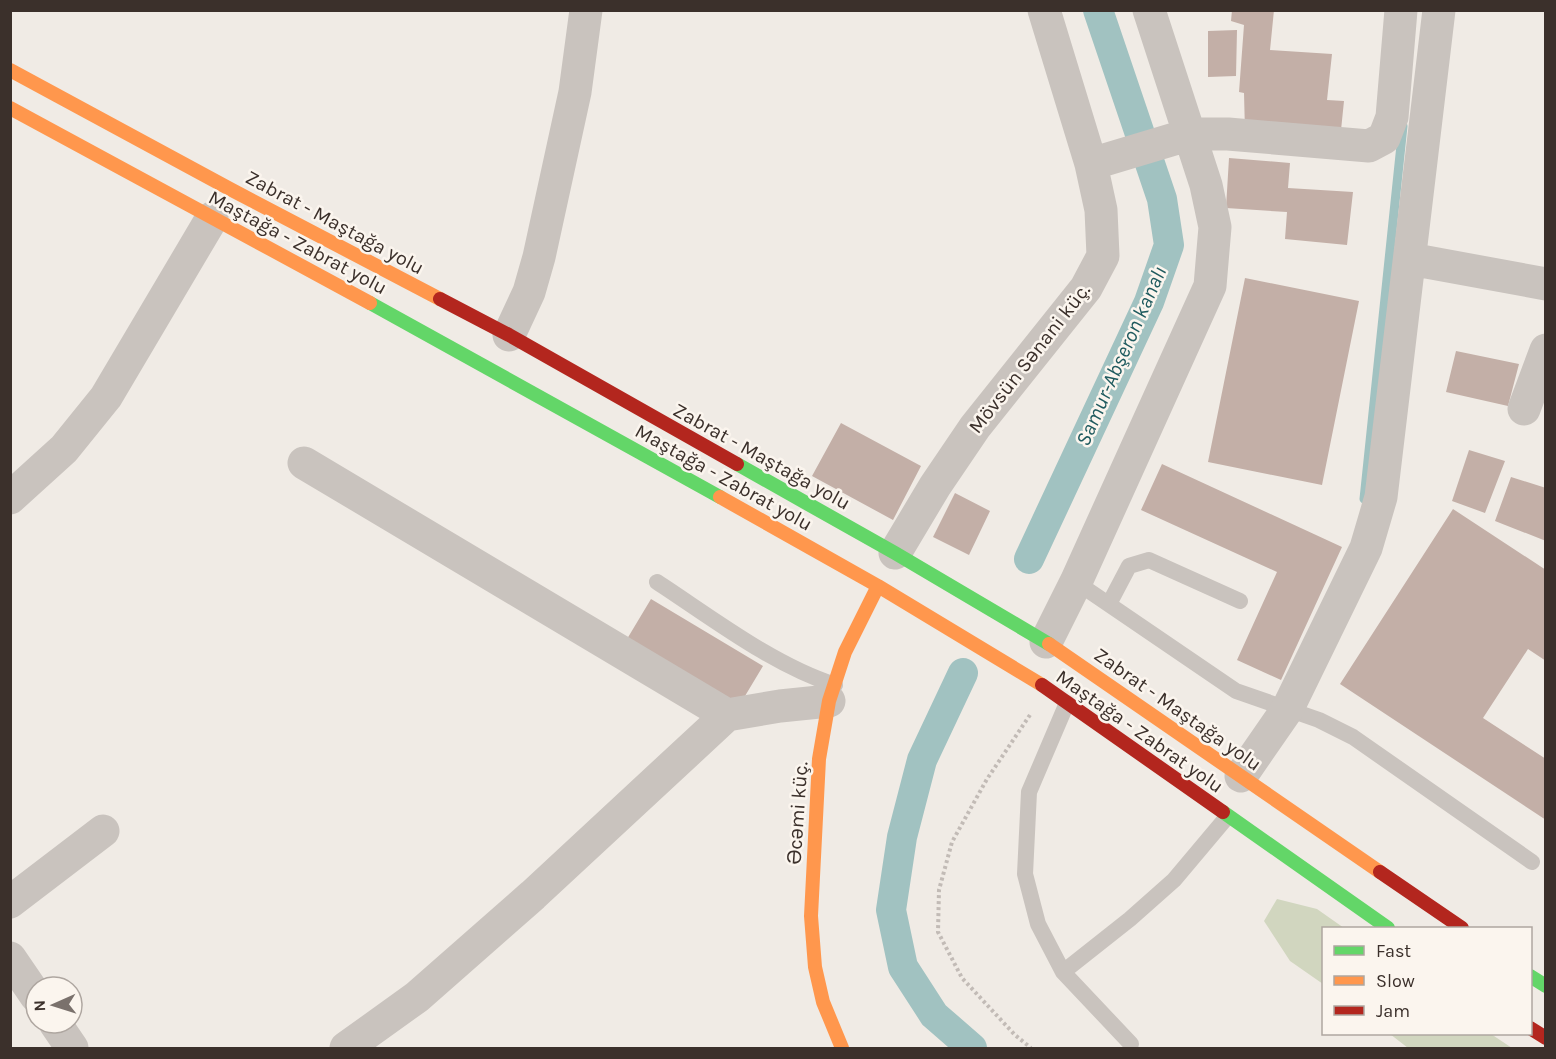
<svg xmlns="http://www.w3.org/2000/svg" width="1556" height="1059" font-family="Karla,sans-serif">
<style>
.green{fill:#d1d6bf}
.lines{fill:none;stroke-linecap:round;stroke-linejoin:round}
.stream{stroke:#a1c2c1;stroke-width:9}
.canal{stroke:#a1c2c1;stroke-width:30}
.building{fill:#c3afa7}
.path{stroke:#c2bbb6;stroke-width:4;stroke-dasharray:3 3;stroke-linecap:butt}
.lane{stroke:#c9c3be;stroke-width:16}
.street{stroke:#c9c3be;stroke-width:33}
.fast{stroke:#63d668;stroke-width:14}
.slow{stroke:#ff974d;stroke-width:14}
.jam{stroke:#b3261e;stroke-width:14}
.labels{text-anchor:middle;stroke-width:5;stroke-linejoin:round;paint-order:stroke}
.street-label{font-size:20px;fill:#3b302b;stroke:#fbf5ee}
.water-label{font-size:21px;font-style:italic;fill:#1f5a5e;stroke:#fbf5ee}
</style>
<rect width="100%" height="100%" fill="#f0ebe5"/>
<path class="green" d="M1277 899 1317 909 1344 928H1324L1323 984 1290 961 1264 921Z
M1390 1034H1491L1512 1048H1408Z"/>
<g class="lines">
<path class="stream" d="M1364 499 1403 126"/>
<path class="canal" d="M1029 559 1149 302 1169 245 1162 199 1098 10
M963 673 922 760 902 837 891 910 903 967 934 1015 972 1048"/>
</g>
<path class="building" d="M1232 10H1274L1270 50 1332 54 1327 100 1344 101 1340 140 1245 132 1244 93 1239 92 1244 25 1231 21Z
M1237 30 1236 76 1208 77V31Z
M1229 158 1290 163 1288 188 1353 192 1347 245 1285 239 1287 212 1226 208Z
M1245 278 1359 301 1322 485 1208 462Z
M1456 351 1519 364 1508 406 1446 392Z
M841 423 921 466 893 520 812 476Z
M1469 450 1505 461 1485 513 1452 501Z
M1162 464 1342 547 1281 680 1237 660 1277 572 1141 510Z
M1511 477 1546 488V541L1495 521Z
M955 493 990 511 969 555 933 537Z
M1453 509 1546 570V661L1528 649 1483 718 1546 759V820L1340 684Z
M651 599 763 666 739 706 627 639Z"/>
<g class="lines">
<path class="path" d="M1030 715 987 779 952 842 939 890 938 932 962 978 1015 1035 1031 1048"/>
<path class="lane" d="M657 582C712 618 773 665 835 685
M1076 582 1236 691 1319 720 1353 737 1532 862
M1109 604 1129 566 1149 560 1240 601
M1067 703 1029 792 1025 874 1038 924 1063 972 1131 1044
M1063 972 1130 919 1174 880 1227 817"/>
<path class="street" d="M1091 164 1191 134H1228L1369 146 1384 138 1392 117 1401 10
M1410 259 1546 284
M509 335 529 292 539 257 575 92 586 10
M1524 409 1546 350
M304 463 727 715
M10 498 64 449 106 397 212 218
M895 553 935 486 975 427 1086 288 1103 256 1101 210 1091 164 1044 10
M1046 642 1076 582 1210 286 1215 227 1206 185 1149 10
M1241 776 1288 708 1366 548 1381 497 1439 10
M10 902 103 831
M10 958 36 996
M55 1023 72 1048
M346 1048 417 997 533 895 727 715 780 706 829 701"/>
<path class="fast" d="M370 303 720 497
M737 464 895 553 1049 644
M1223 812 1388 928
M1530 976 1546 986"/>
<path class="slow" d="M10 70 230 189 440 299
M10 108 370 303
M720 497 878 586 1042 685
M1049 644 1380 872
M842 1048 823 1002 815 967 811 916 819 759 829 701 845 652 878 586"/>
<path class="jam" d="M440 299 509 335 737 464
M1042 685 1223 812
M1380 872 1462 928
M1530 1028 1546 1038"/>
</g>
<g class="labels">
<g class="street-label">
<text transform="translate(335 222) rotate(28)" y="7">Zabrat - Maştağa yolu</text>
<text transform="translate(298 242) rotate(28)" y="7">Maştağa - Zabrat yolu</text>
<text transform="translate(1029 358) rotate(-52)" y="7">Mövsün Sənani küç.</text>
<text transform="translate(762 456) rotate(29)" y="7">Zabrat - Maştağa yolu</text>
<text transform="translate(724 477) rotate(29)" y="7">Maştağa - Zabrat yolu</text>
<text transform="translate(1178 709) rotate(35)" y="7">Zabrat - Maştağa yolu</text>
<text transform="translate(1140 731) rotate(35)" y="7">Maştağa - Zabrat yolu</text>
<text transform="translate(797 813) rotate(-86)" y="7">Əcəmi küç.</text>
</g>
<g class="water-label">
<text transform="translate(1121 356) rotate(-66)" y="7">Samur-Abşeron kanalı</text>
</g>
</g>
<rect width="1556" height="1059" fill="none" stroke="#3b302b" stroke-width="24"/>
<rect x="1322" y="927" width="210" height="108" fill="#fbf5ee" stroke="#aea6a0" stroke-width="1.5"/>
<rect x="1334" y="946" width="30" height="9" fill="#63d668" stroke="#aea6a0" stroke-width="1.5"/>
<text x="1376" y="957" font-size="18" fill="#3b302b">Fast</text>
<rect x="1334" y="976" width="30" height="9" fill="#ff974d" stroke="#aea6a0" stroke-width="1.5"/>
<text x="1376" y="987" font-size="18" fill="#3b302b">Slow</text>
<rect x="1334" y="1006" width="30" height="9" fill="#b3261e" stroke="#aea6a0" stroke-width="1.5"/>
<text x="1376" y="1017" font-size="18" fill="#3b302b">Jam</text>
<g transform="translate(54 1005) rotate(267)"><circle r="28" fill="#fbf5ee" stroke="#aea6a0" stroke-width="1.5"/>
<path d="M0-4.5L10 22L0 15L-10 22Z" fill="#7a716c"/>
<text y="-9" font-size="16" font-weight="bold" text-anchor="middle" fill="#3b302b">N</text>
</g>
</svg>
